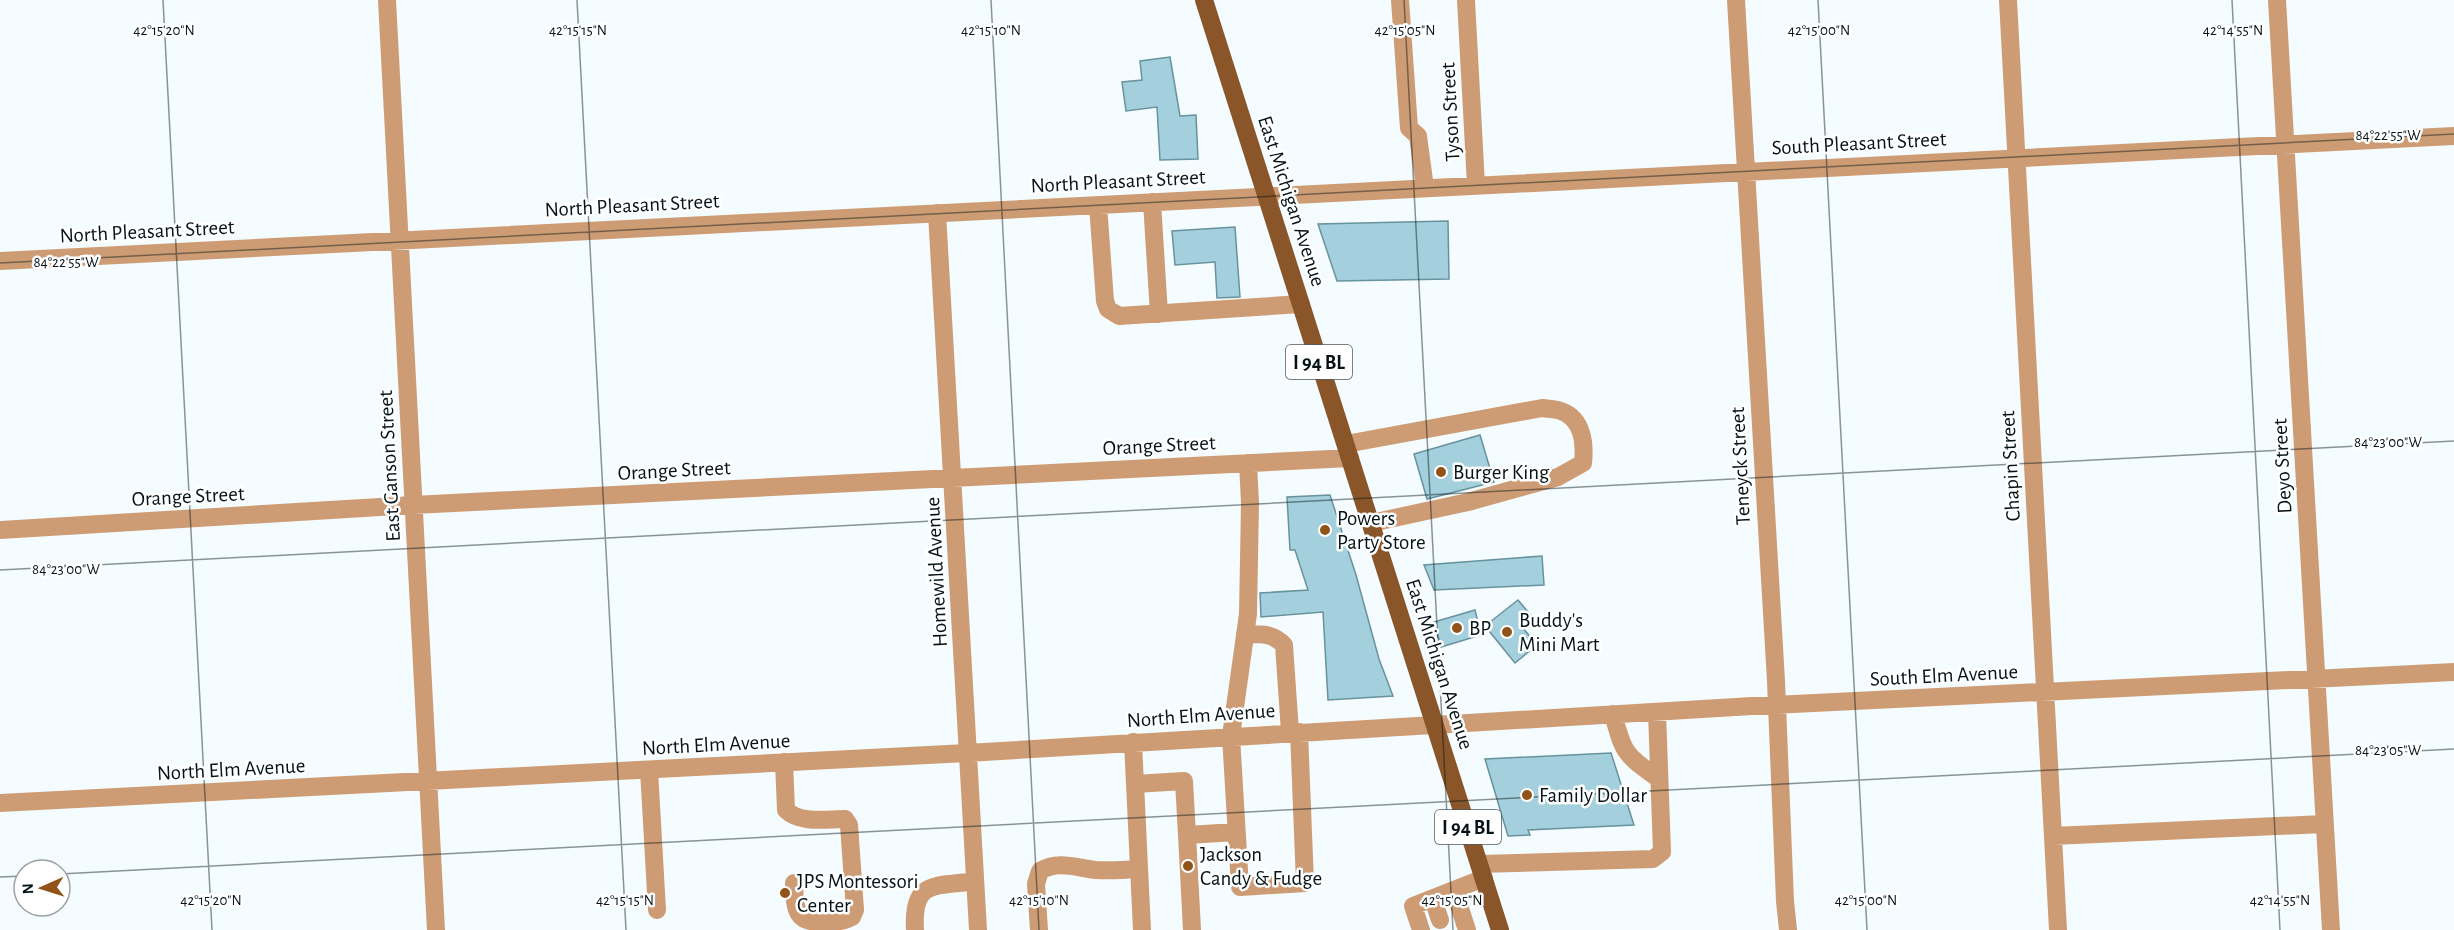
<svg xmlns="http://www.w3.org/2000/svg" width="2454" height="930" font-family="'Alegreya Sans',sans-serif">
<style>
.building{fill:#a4cfdc;stroke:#68929d;stroke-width:1.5}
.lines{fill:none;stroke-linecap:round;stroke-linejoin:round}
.minor{stroke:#ce9c74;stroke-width:18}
.major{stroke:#8a5629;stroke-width:18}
.ticks{fill:none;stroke:#041317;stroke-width:1.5;stroke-opacity:0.45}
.poi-dot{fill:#915317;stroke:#fff;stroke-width:2}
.labels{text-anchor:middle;stroke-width:5;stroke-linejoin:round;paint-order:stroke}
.shield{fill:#fff;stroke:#4f5a5d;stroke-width:1.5}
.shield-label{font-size:20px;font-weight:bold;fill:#041317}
.street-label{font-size:21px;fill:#041317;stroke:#fff}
.poi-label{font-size:21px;fill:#041317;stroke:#fff;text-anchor:start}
.ticks-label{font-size:15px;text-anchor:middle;fill:#041317;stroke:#fff;stroke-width:5;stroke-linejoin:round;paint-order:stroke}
</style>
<rect width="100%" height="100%" fill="#f4fcff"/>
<path class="building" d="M1170 57 1180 116 1196 115 1198 159 1160 160 1157 107 1126 111 1122 82 1142 80 1140 61Z
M1448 221 1449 279 1337 281 1318 224Z
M1235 227 1240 297 1217 298 1215 262 1175 265 1172 231Z
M1480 435 1494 482 1427 499 1414 454Z
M1330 495 1356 575 1379 659 1393 696 1328 700 1323 612 1261 617 1260 593 1308 590 1295 550H1290L1287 497Z
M1542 556 1544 585 1434 590 1424 565Z
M1518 600 1534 619 1523 628 1537 645 1515 663 1485 626Z
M1475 610 1481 635 1441 647 1434 622Z
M1611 753 1634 825 1528 830 1530 835 1508 836 1485 759Z"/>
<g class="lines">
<path class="minor" d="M387 0 436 930
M1400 0 1409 128 1418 136 1425 188
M1466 0 1476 185
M1736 0 1776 681 1785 901 1788 930
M2008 0 2058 930
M2277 0 2331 930
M1152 202 1159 314
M1098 205 1105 301 1108 309 1119 316 1301 304
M937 213 978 930
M0 261 2454 136
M1346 444 1542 408C1548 409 1556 409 1561 411 1583 419 1585 444 1583 463L1558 477 1468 502 1371 523
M1248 463 1250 503 1248 614 1231 736 1240 887 1305 883 1299 732
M0 530 413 505 1350 458
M1245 634C1260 634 1273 633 1284 645L1290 732
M1613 714C1624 755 1625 754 1659 779
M1133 742 1142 930
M784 762 786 810C800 824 827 819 845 819L849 825 855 910 852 917C843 922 835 922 825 922 794 924 795 908 794 883
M649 770 657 910
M1135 784 1184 781 1187 835 1236 832
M0 803 967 753 1752 706 2454 672
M1187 835 1192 930
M2053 836 2324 824
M1479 864 1653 859 1662 852 1657 712
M1454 890 1467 930
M1433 899 1440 920
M915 930C912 879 935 887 975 881
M1039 930 1036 884 1040 871C1058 860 1077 868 1096 870 1110 871 1125 870 1139 869
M1421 930 1413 906 1484 878"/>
<path class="major" d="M1204 0 1500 930"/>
</g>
<path class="ticks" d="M163 0 212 930M577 0 626 930M991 0 1039 930M1404 0 1453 930M1818 0 1867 930M2232 0 2280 930M0 263 2454 134M0 570 2454 441M60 874 2454 749M0 877 24 876"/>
<g class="poi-dot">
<circle cx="1441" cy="472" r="6"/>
<circle cx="1325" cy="530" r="6"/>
<circle cx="1457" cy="628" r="6"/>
<circle cx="1507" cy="632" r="6"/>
<circle cx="1527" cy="795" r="6"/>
<circle cx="1188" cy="866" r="6"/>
<circle cx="785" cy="893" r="6"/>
</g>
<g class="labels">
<g class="shield">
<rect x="1286" y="345" width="66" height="34" rx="4.5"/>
<rect x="1435" y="810" width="66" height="34" rx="4.5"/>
</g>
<g class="shield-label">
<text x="1319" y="369">I 94 BL</text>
<text x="1468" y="834">I 94 BL</text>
</g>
<g class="street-label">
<text transform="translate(1450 112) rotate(-93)" y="7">Tyson Street</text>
<text transform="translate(1859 143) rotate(-3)" y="7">South Pleasant Street</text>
<text transform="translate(1118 181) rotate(-3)" y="7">North Pleasant Street</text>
<text transform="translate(1292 201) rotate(72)" y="7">East Michigan Avenue</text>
<text transform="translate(632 205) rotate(-3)" y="7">North Pleasant Street</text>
<text transform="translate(147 231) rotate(-3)" y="7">North Pleasant Street</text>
<text transform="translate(1159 445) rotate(-3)" y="7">Orange Street</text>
<text transform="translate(389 466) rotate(-93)" y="7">East Ganson Street</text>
<text transform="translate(1740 466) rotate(-93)" y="7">Teneyck Street</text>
<text transform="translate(2010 466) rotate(-93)" y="7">Chapin Street</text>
<text transform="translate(2282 466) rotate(-93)" y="7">Deyo Street</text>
<text transform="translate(674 470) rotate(-3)" y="7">Orange Street</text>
<text transform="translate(188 496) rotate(-3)" y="7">Orange Street</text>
<text transform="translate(936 572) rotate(-93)" y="7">Homewild Avenue</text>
<text transform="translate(1440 664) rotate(72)" y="7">East Michigan Avenue</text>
<text transform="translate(1944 675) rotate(-3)" y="7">South Elm Avenue</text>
<text transform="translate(1201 715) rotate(-4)" y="7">North Elm Avenue</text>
<text transform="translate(716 744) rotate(-3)" y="7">North Elm Avenue</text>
<text transform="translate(231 769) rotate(-3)" y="7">North Elm Avenue</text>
</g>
<g class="poi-label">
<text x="1453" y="479">Burger King</text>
<text x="1337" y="525">Powers<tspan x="1337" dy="24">Party Store</tspan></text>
<text x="1519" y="627">Buddy's<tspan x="1519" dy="24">Mini Mart</tspan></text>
<text x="1469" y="635">BP</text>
<text x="1539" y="802">Family Dollar</text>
<text x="1200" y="861">Jackson<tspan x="1200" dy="24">Candy &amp; Fudge</tspan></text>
<text x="797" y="888">JPS Montessori<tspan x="797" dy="24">Center</tspan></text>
</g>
</g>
<g class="ticks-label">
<text x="164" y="35">42°15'20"N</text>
<text x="578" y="35">42°15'15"N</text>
<text x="991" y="35">42°15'10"N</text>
<text x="1405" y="35">42°15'05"N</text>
<text x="1819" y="35">42°15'00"N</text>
<text x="2233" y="35">42°14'55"N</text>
<text x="2388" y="140">84°22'55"W</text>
<text x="66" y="267">84°22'55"W</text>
<text x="2388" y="447">84°23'00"W</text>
<text x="66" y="574">84°23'00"W</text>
<text x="2388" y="755">84°23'05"W</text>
<text x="211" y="905">42°15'20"N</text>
<text x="625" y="905">42°15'15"N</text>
<text x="1039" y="905">42°15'10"N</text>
<text x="1452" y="905">42°15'05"N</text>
<text x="1866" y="905">42°15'00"N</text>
<text x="2280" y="905">42°14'55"N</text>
</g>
<g transform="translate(42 888) rotate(267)"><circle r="28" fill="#ffffff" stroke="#9ba1a2" stroke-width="1.5"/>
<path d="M0-4.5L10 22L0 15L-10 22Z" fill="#915317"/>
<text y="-9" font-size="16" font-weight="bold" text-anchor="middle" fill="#041317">N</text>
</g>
</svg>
